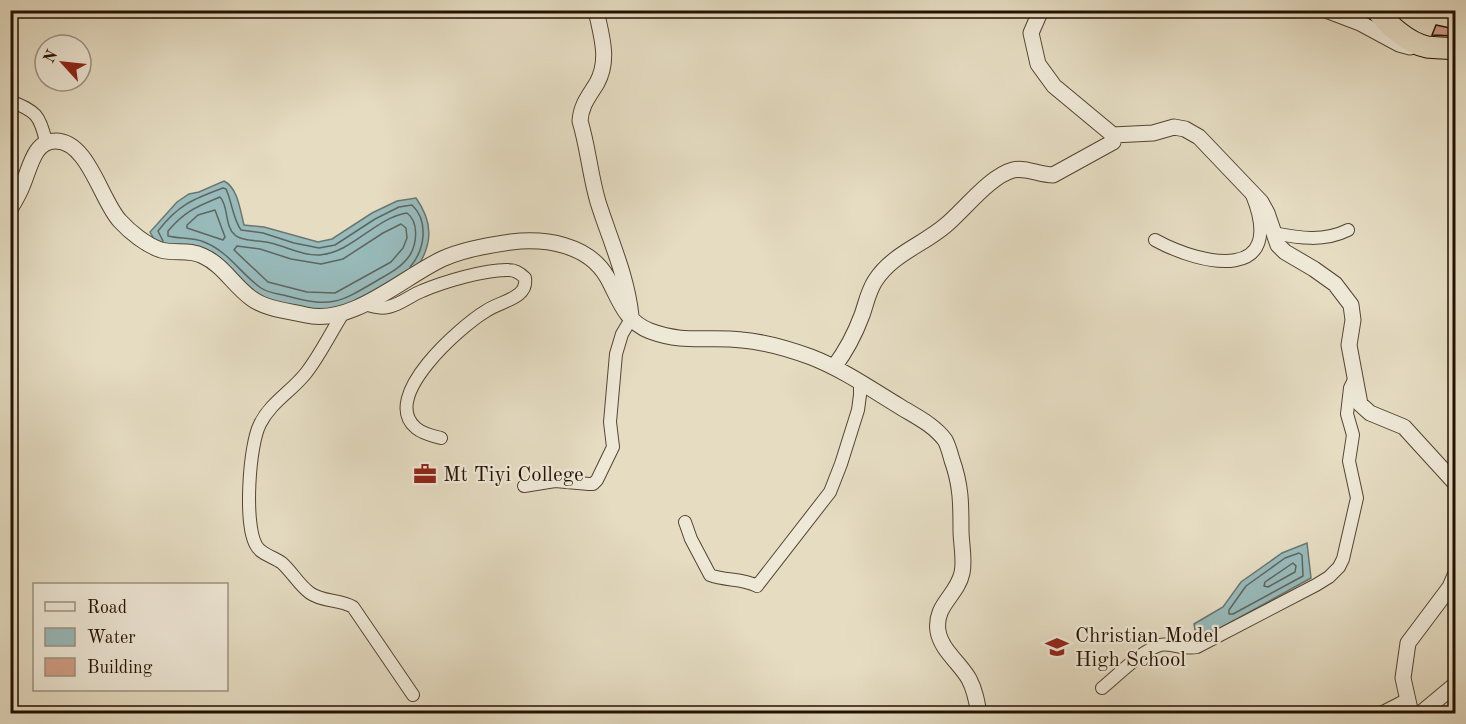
<svg xmlns="http://www.w3.org/2000/svg" width="1466" height="724" font-family="'Old Standard TT',serif">
<style>
.water{fill:#98babb;stroke:#6a7670;stroke-width:1.5}
.lines{fill:none;stroke-linecap:round;stroke-linejoin:round}
.shore{stroke:#5e665e;stroke-width:1.5}
.building{fill:#d29f88;stroke:#241100;stroke-width:1.5}
.minor-casing{stroke:#544430;stroke-width:14}
.tertiary-casing{stroke:#544430;stroke-width:17}
.trunk-casing{stroke:#241100;stroke-width:23}
.minor{stroke:#eee8d7;stroke-width:12}
.tertiary{stroke:#eee8d7;stroke-width:15}
.trunk{stroke:#e5dcc2;stroke-width:21}
.labels{text-anchor:middle;stroke-width:4.5;stroke-linejoin:round;paint-order:stroke}
.poi-label{font-size:21px;fill:#241100;stroke:#eee8d7;text-anchor:start}
</style>
<rect width="100%" height="100%" fill="#e5dcc2"/>
<filter id="stains"><feTurbulence type="fractalNoise" baseFrequency=".00333" numOctaves="4"/><feColorMatrix values="0 0 0 0 .2 0 0 0 0 .09 0 0 0 0 .02 0 0 0 .5 -.17"/></filter>
<radialGradient id="worn" r=".72"><stop offset=".6" stop-color="#630" stop-opacity="0"/><stop offset="1" stop-color="#630" stop-opacity=".3"/></radialGradient>
<path class="water" d="M224 181C238 188 240 210 244 225L264 227 318 242 332 239 372 213 397 201 416 198C433 222 433 243 417 268L342 315 268 305 228 276 155 241 150 232 177 202 189 194 199 192Z
M1307 543 1311 578 1197 641 1194 624 1223 607 1241 582 1282 553Z"/>
<g class="lines">
<path class="shore" d="M220 197C229 206 224 226 235 235 243 242 261 240 271 243 287 247 304 256 320 255 353 252 375 218 407 213 419 222 417 243 410 255 402 267 390 273 378 280 339 303 332 308 287 296 279 294 268 293 261 288 241 274 228 251 204 242 193 237 179 239 168 236V231C185 211 196 207 220 197Z
M215 210 225 237 223 240 187 228V225L198 215Z
M401 224 406 228 407 238 403 248 391 262 335 293 307 292 268 282 234 250 237 246 260 249 291 259 321 264 343 259 383 233Z
M163 241 158 231C178 205 193 199 223 188L226 189C232 202 233 219 241 230L263 233 294 243 319 248 335 245 375 219 399 207 412 205C429 221 425 250 410 267
M1299 553 1302 555 1303 576 1233 614H1229V610L1246 586 1285 558Z
M1293 563 1296 566 1295 572 1268 587 1264 586 1265 582Z"/>
</g>
<path class="building" d="M1436 25 1455 29V36L1432 35Z"/>
<g class="lines">
<g class="minor-casing">
<path id="minor" d="M10 101C36 111 40 115 46 142
M1273 233C1299 238 1324 242 1348 230
M1155 240C1204 267 1287 282 1252 195
M365 304C373 307 380 309 388 307 400 305 411 295 422 291 443 282 486 269 509 270 515 270 521 274 525 278 526 285 524 290 519 294 509 302 496 304 486 311 461 326 379 397 416 428 423 434 433 436 441 438
M342 315C330 334 320 355 306 373 292 391 270 403 260 424 249 445 244 524 256 545 260 554 274 557 282 563 292 572 299 585 310 593 322 602 340 599 353 607L413 695
M524 486 555 481 589 484H593L597 480 613 447 610 422 616 354 622 334 631 319
M685 522 691 539 710 575C725 581 743 578 757 586L830 492 841 464 858 410 860 395V383
M1102 688C1118 675 1141 651 1160 645 1169 642 1182 650 1197 647L1316 585 1329 577 1339 567 1343 559 1357 498 1349 461 1353 435 1347 414 1350 388 1355 378
M1379 714 1408 699"/>
</g>
<g class="tertiary-casing">
<path id="tertiary" d="M596 10C601 35 610 59 597 83 589 96 581 105 580 121 588 147 590 175 598 202 610 240 627 276 631 316
M1041 10 1031 33 1038 64 1054 86 1113 135 1153 133 1174 127 1185 129 1199 137 1261 202 1267 213 1278 245 1285 252 1314 269 1335 284 1351 305 1353 320 1349 345 1360 404 1370 413 1404 427 1456 484
M1326 10 1360 23 1399 44 1410 47
M10 209C15 201 20 192 23 184 30 168 34 141 55 141 88 140 101 201 120 221 130 232 146 245 161 250 174 254 190 249 203 256 223 265 234 286 251 298 265 309 289 311 306 315 351 326 402 278 442 259 462 250 489 245 511 242 545 238 588 244 607 277 619 298 624 321 650 331 685 344 707 336 742 340 765 342 789 349 811 357 842 369 871 389 899 406 915 416 933 424 945 440 948 445 950 453 952 460 961 485 961 504 961 530 961 544 965 560 962 573 957 596 934 605 938 631 941 650 960 663 969 679 975 690 977 702 979 714
M834 367C846 351 855 334 862 315 866 304 868 292 875 281 892 254 923 245 946 225 965 209 990 176 1013 170 1026 167 1039 175 1053 175L1113 142V135
M1411 714 1403 678 1408 643 1450 587 1456 573
M1420 714 1456 684"/>
</g>
<g class="trunk-casing">
<path id="trunk" d="M1377 10C1388 25 1408 43 1427 47 1436 48 1446 48 1456 49"/>
</g>
<use href="#minor" class="minor"/>
<use href="#tertiary" class="tertiary"/>
<use href="#trunk" class="trunk"/>
</g>
<defs>
<g id="office-bare" transform="scale(1.8)"><path d="M-6-3h4V-5.5h4V-3h4V5H-6ZM-1-4.5V-3h2v-1.5ZM-6 0V1H6V0Z" fill="#8f2418" stroke="#eee8d7" stroke-width="2.5" paint-order="stroke"/></g>
<g id="school-bare" transform="scale(1.8)"><path d="M0-5L7-2L0 1L-7-2ZM-4 1L0 2.5L4 1V4Q0 6-4 4Z" fill="#8f2418" stroke="#eee8d7" stroke-width="2.5" paint-order="stroke"/></g>
</defs>
<g fill-rule="evenodd">
<use href="#office-bare" x="425" y="474"/>
<use href="#school-bare" x="1057" y="647"/>
</g>
<g class="labels">
<g class="poi-label">
<text x="443" y="481">Mt Tiyi College</text>
<text x="1075" y="642">Christian Model<tspan x="1075" dy="24">High School</tspan></text>
</g>
</g>
<rect width="1466" height="724" fill="none" stroke="#e5dcc2" stroke-width="36"/>
<rect x="12" y="12" width="1442" height="700" fill="none" stroke="#241100" stroke-width="3"/>
<rect x="18" y="18" width="1430" height="688" fill="none" stroke="#241100" stroke-width="1.5"/>
<rect x="33" y="583" width="195" height="108" fill="#eee8d7" stroke="#9d9281" stroke-width="1.5"/>
<rect x="45" y="602" width="30" height="9" fill="#eee8d7" stroke="#9d9281" stroke-width="1.5"/>
<text x="87" y="613" font-size="18" fill="#241100">Road</text>
<rect x="45" y="628" width="30" height="18" fill="#98babb" stroke="#9d9281" stroke-width="1.5"/>
<text x="87" y="643" font-size="18" fill="#241100">Water</text>
<rect x="45" y="658" width="30" height="18" fill="#d29f88" stroke="#9d9281" stroke-width="1.5"/>
<text x="87" y="673" font-size="18" fill="#241100">Building</text>
<g transform="translate(63 63) rotate(297)"><circle r="28" fill="#eee8d7" stroke="#9d9281" stroke-width="1.5"/>
<path d="M0-4.5L10 22L0 15L-10 22Z" fill="#8f2418"/>
<text y="-9" font-size="16" font-weight="bold" text-anchor="middle" fill="#241100">N</text>
</g>
<rect width="100%" height="100%" filter="url(#stains)"/>
<rect width="100%" height="100%" fill="url(#worn)"/>
</svg>
